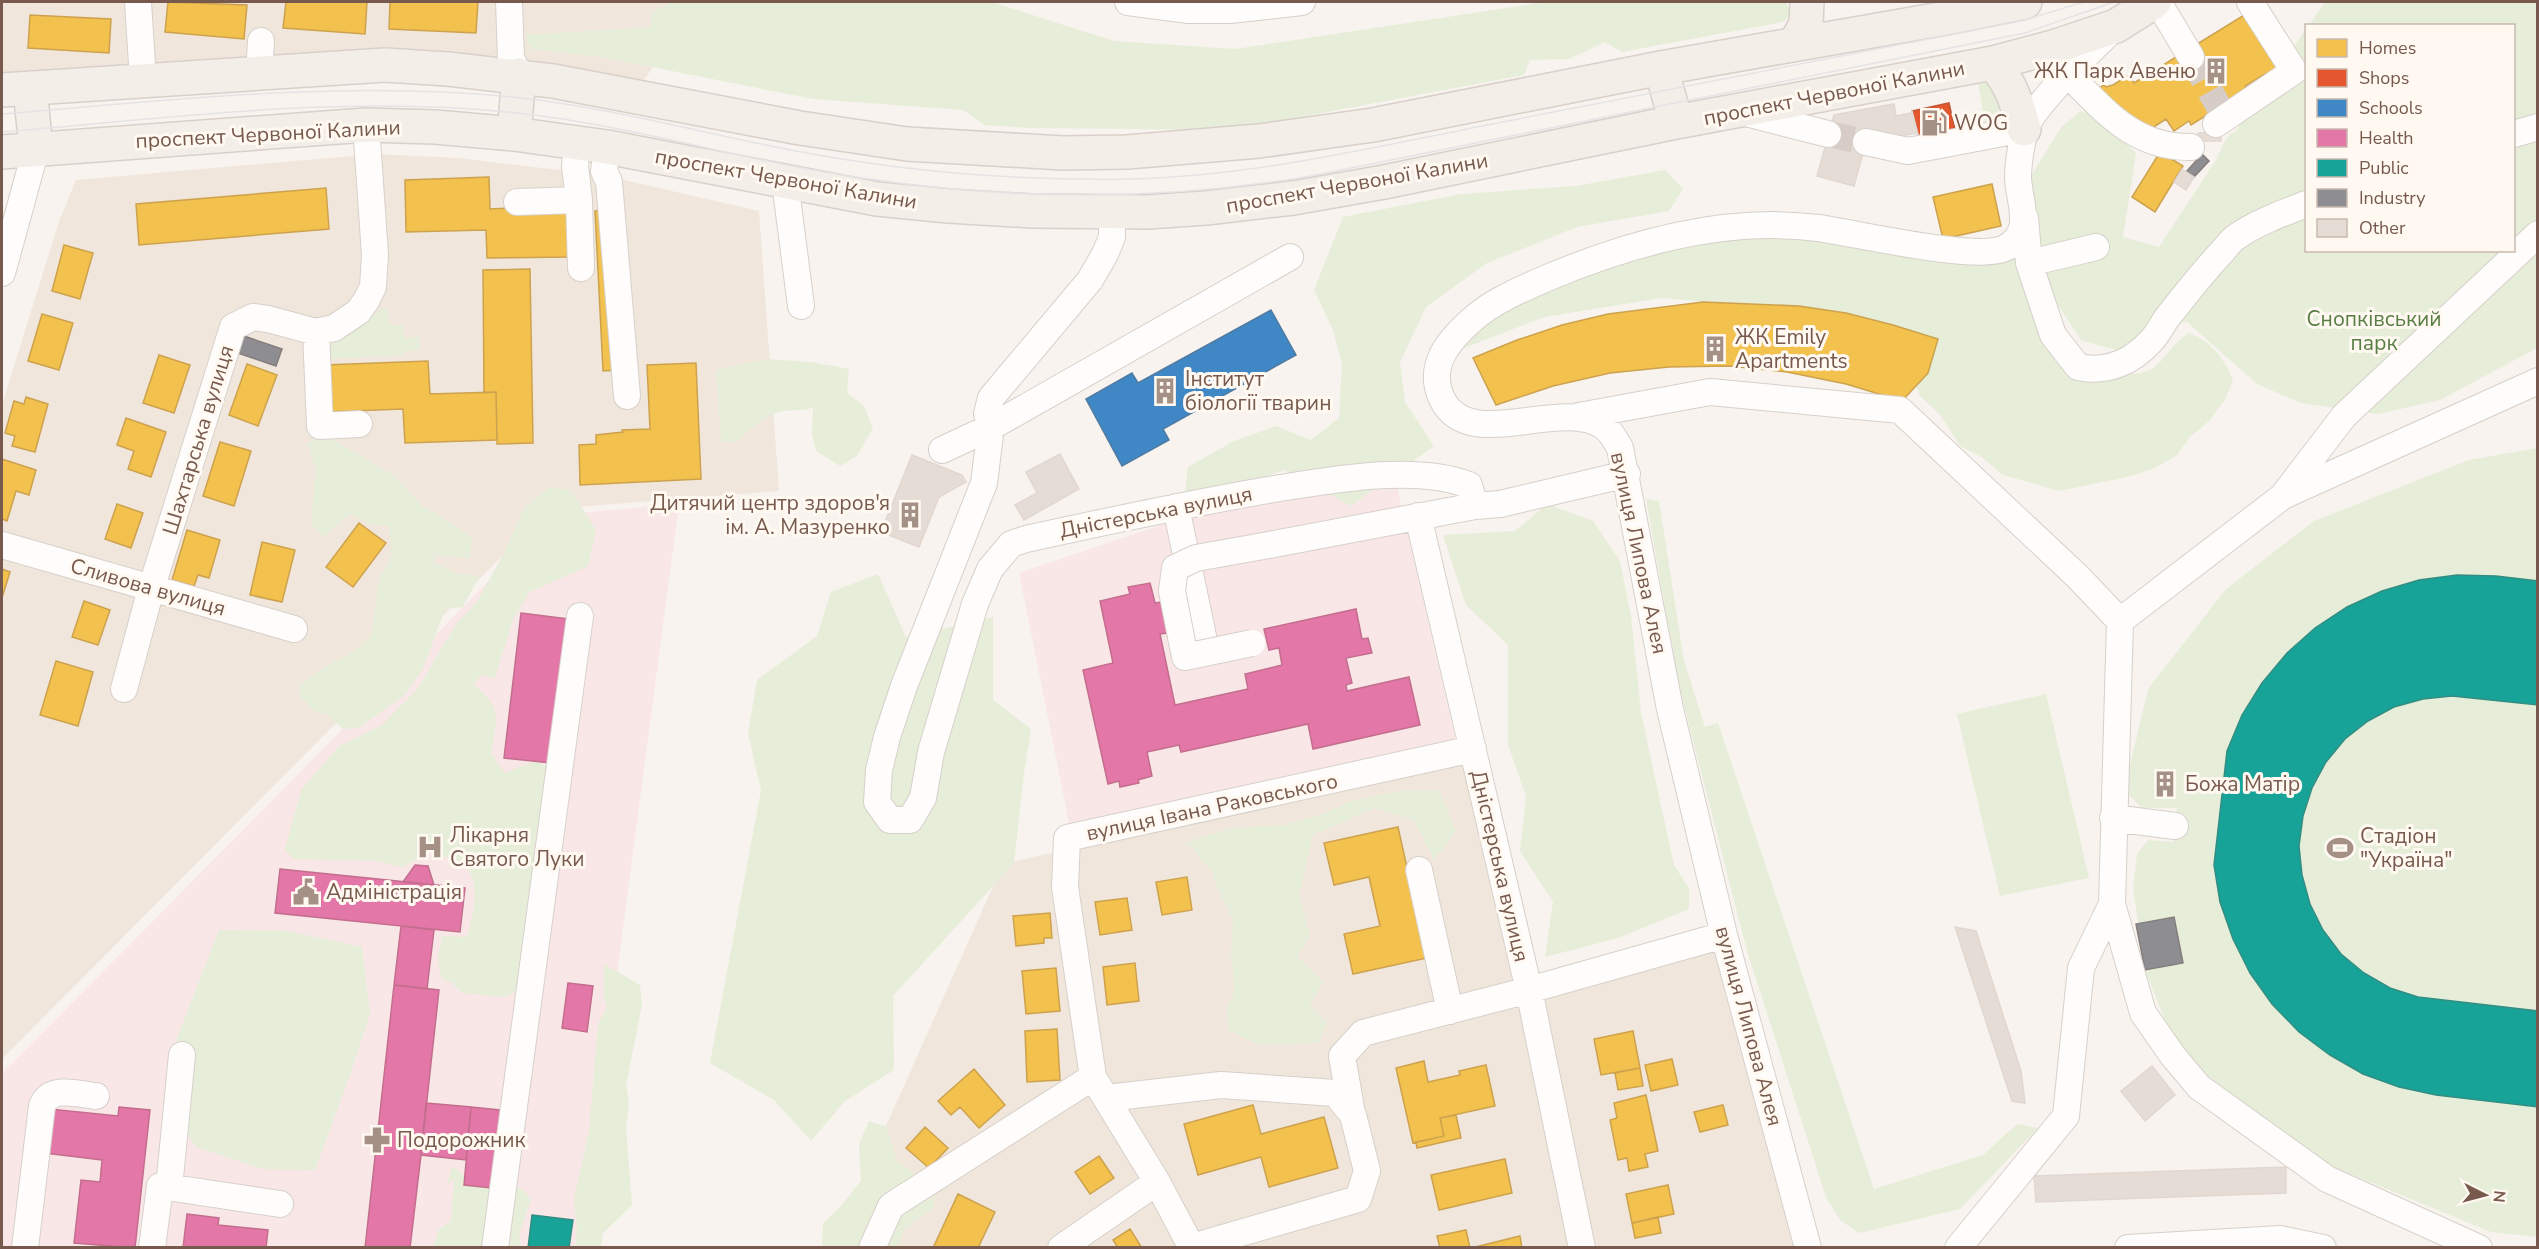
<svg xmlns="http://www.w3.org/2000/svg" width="2539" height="1249" font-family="'Nunito Sans',sans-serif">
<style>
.residential{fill:#f1e6dc}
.medical{fill:#f9e7e7}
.green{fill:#e6eed9}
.homes{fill:#f2c14e;stroke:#cda24e;stroke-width:1.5}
.shops{fill:#e4572e;stroke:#c35837;stroke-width:1.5}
.schools{fill:#3f88c5;stroke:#507aa1;stroke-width:1.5}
.health{fill:#e377a8;stroke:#c36e8d;stroke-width:1.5}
.public{fill:#17a398;stroke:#348d82;stroke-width:1.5}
.industry{fill:#8d8d92;stroke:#867e7d;stroke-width:1.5}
.building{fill:#e5dcd5;stroke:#e1d7d0;stroke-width:1.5}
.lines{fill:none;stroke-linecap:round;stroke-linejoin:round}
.minor-tunnel{stroke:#d8cdc6;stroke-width:26;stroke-dasharray:26 13;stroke-linecap:butt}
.minor-casing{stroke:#d7d0ca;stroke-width:28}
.major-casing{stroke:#d9d0cb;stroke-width:36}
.minor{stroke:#fefdfc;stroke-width:26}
.major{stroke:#f3eee7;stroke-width:33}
.tram{stroke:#e5e3e6;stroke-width:1.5}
.minor-bridge-casing{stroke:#d7d0ca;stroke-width:28;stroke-linecap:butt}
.minor-bridge{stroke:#fefdfc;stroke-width:26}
.labels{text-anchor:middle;stroke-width:6;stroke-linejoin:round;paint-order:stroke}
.poi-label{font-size:21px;fill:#775a4d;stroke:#fff9f1;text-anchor:start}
.street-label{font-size:21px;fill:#775a4d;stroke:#fff9f1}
.park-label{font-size:21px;fill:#587d45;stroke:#fff9f1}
</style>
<rect width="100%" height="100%" fill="#f8f3ee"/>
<path class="residential" d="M2 2H695L639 88 539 67 2 84Z
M375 154 458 158 602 175 759 211 779 491 549 509 2 1059V405L59 221 76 180Z
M1465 758 1521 1000 1718 946 1795 1248H856L878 1144 1003 864Z"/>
<path class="medical" d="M1388 448 1456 742 1071 833 1019 573Z
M679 504 581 1247 2 1248V1074L554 515Z"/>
<path class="green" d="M668 2H992L1114 41 1235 49 1545 2H1786L1791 14 1783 22 1622 52 1605 42 1569 59 1530 60 1524 75 1231 130 1030 128 985 125 963 110 813 99 601 57 531 49 525 35 650 27 652 12 668 4Z
M2325 2H2537V348L2440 400 2378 414 2301 403 2257 384 2186 321 2119 351 2081 340 2050 293 2030 216 2031 176 2062 126 2081 111 2103 119 2136 153 2123 237 2159 247 2216 160 2226 139 2231 133 2235 132 2306 29V250H2514V26L2309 25Z
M1992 83 2004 117 1998 123 1986 127 1978 84Z
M1665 170 1683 189 1669 211 1577 227 1487 263 1426 307 1400 362 1405 402 1434 446 1351 506 1284 470 1210 497 1185 493 1188 467 1234 441 1276 426 1311 440 1339 418 1342 364 1333 330 1314 290 1343 217 1461 194 1576 186Z
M1762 235 2017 256 2047 350C2073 363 2126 385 2153 368 2166 359 2172 343 2189 333 2210 340 2226 360 2233 381L2224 401 2209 421 2190 437 2176 456 2153 469 2127 477 2059 491 2003 475 1980 456 1960 446 1941 416 1920 396 1913 376 1741 305 1662 298 1544 317 1444 356 1515 296 1656 249Z
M383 308 388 312 389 325H403L404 338 419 337 420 350 405 351V355L321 359V352Z
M766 359 811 362 849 369 847 393 864 406 873 428 857 456 840 466 816 451 812 433 813 408C803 410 794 410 784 411 765 413 750 431 735 442H721L716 370Z
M325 435 395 476 423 507 449 521 472 538 470 558 435 555 434 563 459 574 479 576 463 607 445 609 423 669 405 695 358 728 343 729 328 715 314 711 302 698 298 686 330 664 355 651 371 637 379 579 392 555 389 526 369 524 350 514 324 537 311 525 316 469 307 443Z
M2537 448V1237L2491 1232 2326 1164 2284 1138 2207 1075 2171 1036 2145 970 2133 888 2137 854 2148 840 2173 842 2177 808H2142L2127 793 2128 774 2148 689 2226 589 2314 521 2469 460Z
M549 487 571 490 596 530 588 566 530 592 514 617 495 678 481 675 473 684C503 709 497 718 491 753L505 773 540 759 543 766 565 757 525 988 504 997 462 993 452 983 441 978 438 957 442 936 467 937C473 917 483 879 462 864 454 859 440 856 430 852L402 867 377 861 294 859 285 850 301 790 339 746 382 725 418 688 456 624 477 602 505 551 524 508Z
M1646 499 1659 501 1684 661 1705 727 1718 723 1874 1189 1983 1155 2017 1124 2038 1128 1960 1209 1859 1233 1840 1220 1826 1197 1747 951 1679 686Z
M1547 504 1593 521 1620 561 1631 616 1641 713 1674 865 1689 888V909L1618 938 1545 957 1553 902 1520 851 1526 796 1508 745V645L1466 605 1443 535 1515 531Z
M878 574 906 637 993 617V700L1031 729 1024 773 1014 863 893 996 894 1070 845 1101 811 1141 774 1100 710 1063 761 790 748 734 757 680 817 636 831 592Z
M2046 694 2089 878 2000 896 1957 714Z
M1404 790 1440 791 1456 831 1434 860 1414 820 1375 808 1313 835 1299 894 1310 936 1297 956 1323 982 1310 1006 1327 1023 1319 1043 1259 1045 1228 1030 1227 1008 1235 990 1231 955 1233 919 1218 890 1211 870 1187 842 1231 828 1285 825 1323 814 1351 801Z
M219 930 287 931 362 947 370 1014 350 1075 315 1170 263 1169 196 1147 166 1104 170 1056Z
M604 964 640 985 642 1005 626 1086 629 1102 626 1128 632 1205 603 1233 601 1247H575L577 1231 574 1199 589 1131 598 1024 607 1007 604 997Z
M869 1121 887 1127 897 1161 936 1189 933 1208 904 1230 897 1247 822 1248 823 1223 840 1207 861 1181 859 1144Z
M453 1166 465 1177 512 1183 525 1192 531 1200 519 1234 521 1247 433 1248 439 1229 451 1221 454 1178 446 1186Z"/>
<path class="homes" d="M168 2 247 5 244 39 165 32Z
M286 2H367L365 34 283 28Z
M390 2H478L476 33 389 29Z
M2249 12 2283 67 2267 77 2265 74 2245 86 2247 90 2191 125 2189 121 2174 131 2166 119 2149 130 2092 93 2104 85 2106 87 2113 85 2129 75 2134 83Z
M30 15 111 19 109 53 28 48Z
M2160 152 2183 166 2155 212 2132 197Z
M489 177 490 209 573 205 574 257 487 258 486 230 406 232 405 180Z
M1992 184 2001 226 1943 239 1933 197Z
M326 188 329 229 139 245 136 204Z
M609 210 617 370 603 371 595 211Z
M64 245 93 253 80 299 52 291Z
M530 269 533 443 497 444 496 392 484 393 483 270Z
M1703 302 1799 306 1846 313 1893 325 1938 339 1928 373 1902 401 1846 384 1787 372 1729 366 1669 367 1610 373 1553 386 1496 405 1473 358 1517 340 1562 325 1608 314Z
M42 314 73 323 59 370 28 361Z
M159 355 190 365 174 413 143 403Z
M428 361 430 394 496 392 497 440 405 443 403 409 325 412 324 365Z
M696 363 701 479 580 485 579 445 596 444V435L623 432 622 430 650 429 647 365Z
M247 364 277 375 258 426 229 415Z
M26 397 48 404 35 452 12 446 15 436 5 433 14 401 24 404Z
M126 418 166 432 151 477 128 469 134 451 117 445Z
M220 442 251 451 234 506 203 496Z
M2 459 36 470 29 495 16 491 7 521 2 519Z
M117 504 143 513 131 548 105 539Z
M359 523 386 543 353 587 326 567Z
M187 530 220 540 209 578 198 575 194 586 172 580Z
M262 542 295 550 282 602 250 595Z
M2 569 10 572 2 598Z
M84 601 110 610 98 645 72 637Z
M56 661 93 672 78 726 40 715Z
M1398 827 1427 958 1353 974 1344 934 1380 926 1369 877 1334 885 1324 843Z
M1187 877 1192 910 1162 915 1156 882Z
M1127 898 1132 930 1100 935 1095 902Z
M1050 913 1052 938H1044V943L1016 946 1013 916Z
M1135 963 1139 1001 1107 1005 1103 967Z
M1056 968 1060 1011 1026 1014 1022 971Z
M1057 1029 1060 1080 1027 1082 1025 1031Z
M1633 1031 1640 1068 1601 1075 1594 1039Z
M1672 1059 1678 1085 1651 1091 1645 1065Z
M1424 1061 1428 1082 1460 1075 1459 1071 1486 1065 1495 1106 1440 1118 1444 1136 1413 1143 1396 1068Z
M1640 1068 1643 1086 1618 1090 1615 1073Z
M974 1069 1005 1105 979 1128 960 1107 951 1115 938 1101Z
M1646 1095 1658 1151 1645 1154 1648 1167 1629 1171 1627 1158 1618 1160 1610 1120 1617 1118 1614 1103Z
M1253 1105 1261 1134 1324 1117 1338 1168 1269 1187 1261 1157 1198 1175 1184 1124Z
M1723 1105 1728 1125 1700 1132 1694 1112Z
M1456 1115 1461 1138 1417 1148 1416 1142 1444 1136 1440 1118Z
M925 1127 948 1148 929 1168 906 1148Z
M1099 1156 1114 1178 1090 1194 1075 1172Z
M1505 1159 1512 1193 1439 1210 1431 1175Z
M1668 1185 1674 1214 1632 1223 1626 1194Z
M958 1194 995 1212 978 1248H933Z
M1658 1217 1661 1233 1635 1238 1632 1223Z
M1130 1229 1142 1248H1118L1113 1240Z
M1466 1230 1470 1248H1440L1437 1236Z
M1520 1236 1522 1248H1471Z"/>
<path class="shops" d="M1949 103 1956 134 1920 142 1912 111Z"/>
<path class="schools" d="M1271 310 1296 355 1163 429 1169 440 1122 466 1086 399 1132 373 1138 383Z"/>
<path class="health" d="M1150 583 1155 603 1161 602 1167 633 1160 634 1175 705 1248 689 1245 674 1282 665 1279 648 1269 650 1264 629 1356 609 1362 639 1368 638 1372 653 1346 658 1352 683 1346 685 1347 691 1409 677 1420 725 1313 749 1308 724 1181 752 1179 745 1147 752 1152 776 1138 780 1139 783 1120 787 1119 781 1108 784 1083 670 1113 663 1100 601 1130 594 1128 587Z
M521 613 568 619 551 763 504 758Z
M415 865 428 866 434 885 403 882Z
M280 869 465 888 460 932 275 913Z
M401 926 434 930 427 989 394 985Z
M568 983 593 986 587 1032 562 1028Z
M394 985 439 990 421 1155 410 1248H365Z
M426 1103 471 1107 466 1160 421 1155Z
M119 1107 150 1110 135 1248 74 1243 81 1180 100 1182 102 1160 45 1153 50 1109 118 1116Z
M471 1107 500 1110 492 1188 464 1185Z
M187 1214 219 1218 218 1225 268 1230 266 1248H183Z"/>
<path class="public" d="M2457 575 2496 576 2538 581V705L2452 696 2423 699 2394 707 2368 721 2345 739 2326 762 2312 788 2303 816 2299 846 2302 875 2310 904 2323 930 2341 954 2364 973 2390 988 2418 997 2538 1011V1107L2436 1095 2399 1087 2363 1074 2330 1055 2299 1032 2272 1004 2250 973 2233 939 2220 902 2214 865 2227 751 2242 715 2262 683 2287 653 2315 628 2347 607 2382 591 2419 580Z
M2168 777 2173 787 2162 792 2157 781Z
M532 1215 573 1220 569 1248H528Z"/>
<path class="industry" d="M2202 154 2209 161 2194 177 2186 172Z
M244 336 282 349 276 366 238 353Z
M2174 917 2183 963 2145 970 2136 924Z"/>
<path class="building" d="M1894 104 1896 116 1911 113 1912 111 1920 142 1917 133 1866 142 1854 186 1817 176 1834 115Z
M2221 132V141H2198V133Z
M2182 169 2194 177 2186 190 2174 182Z
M1060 454 1079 489 1024 520 1015 505 1037 493 1026 472Z
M912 455 962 475 966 482 939 497 919 547 881 532Z
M1955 927 1976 931 2021 1071 2025 1103 2012 1101Z
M2152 1066 2175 1095 2145 1121 2121 1091Z
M2286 1167V1193L2036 1202 2034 1176Z"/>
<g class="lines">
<path class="minor-tunnel" d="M2191 57 2219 107
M1828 134 1866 142"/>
<g class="minor-casing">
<path id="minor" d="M138 2 143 80
M509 2 511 58 519 75
M1128 2 1189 10H1230L1302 2
M2158 2 2191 57
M261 41 260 58 263 71
M2068 74C2105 111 2134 148 2191 147
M1742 112 1828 134
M2216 124 2294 71 2250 2
M2514 134 2538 127
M1866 142 1908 151 2024 129
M577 143 575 166 579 200 581 268
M607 147 604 171 609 182 627 396
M785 182 801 306
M517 202 579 200
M1112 213V237L1105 254 1090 280 991 398 987 414 991 427 984 483 904 686 887 737 879 770 877 802 890 820H910L923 798 931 752 975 604 990 569 1011 544 1026 539C1108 521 1191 503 1274 489 1331 480 1414 464 1469 485L1475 506 1269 545
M2025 218 2029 263 2053 335 2078 367C2107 373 2132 362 2151 341 2159 333 2163 322 2170 314 2186 294 2202 273 2220 254 2225 249 2230 241 2236 237 2256 223 2283 213 2306 204
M2029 263 2096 247
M2 273 36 149
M316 332 320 426 359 424
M1579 416 1710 392 1900 410 2077 576 2120 621 2112 904 2143 1013 2173 1056 2199 1087 2327 1179 2479 1248
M942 450 991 427 1290 257
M2285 493 2344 416 2538 234
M1475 506 1500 504 1627 474
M1176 507 1203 636
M1418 516 1529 990 1582 1248
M2 545 294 629
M2120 621 2283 496 2538 381
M124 689 151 589 233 327 253 317 268 319 316 332 334 328 358 312 366 301 373 287 375 255 366 125
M2113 818 2175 826
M1419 870 1450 1011
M1107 1098 1221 1085 1335 1093 1353 1115 1367 1171 1358 1199 1192 1247
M1352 1114 1342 1056 1363 1033 1529 990 1724 935
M169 1188 182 1055
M25 1248 42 1106C50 1085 77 1094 96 1096
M152 1248 160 1186 280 1204
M495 1248 580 616
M872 1248 891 1206 1093 1077
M1061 1248 1157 1182
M1192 1248 1157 1182 1093 1077 1065 887 1067 838 1473 749
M1808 1248 1724 935 1670 709 1620 448C1615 440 1611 431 1603 426 1560 397 1469 454 1442 399 1426 365 1450 339 1474 318 1495 300 1522 289 1547 278 1630 243 1727 216 1818 228 1854 233 1978 262 2005 248 2035 233 2019 202 2018 178 2018 164 2021 147 2024 133 2029 108 2094 48 2114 28
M1958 1248 2066 1116 2081 968 2112 904
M2128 1248 2280 1239 2323 1248"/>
</g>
<g class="major-casing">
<path id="major" d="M1795 44 1806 24 1807 2
M1993 63C2011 83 2017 103 2024 129
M1661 68 1676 122
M30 88 36 149
M2 90 385 65 448 69 553 81 800 128 907 144 1063 153 1127 152 1259 141 1373 125 1661 68 1946 18 2025 2
M514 134 519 75
M2 152 366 125 435 127 514 134 607 147 877 199 948 206 1032 211 1147 212 1206 208 1293 198 1384 182 1676 122 1993 63 2053 47 2116 26 2154 2"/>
</g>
<use href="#minor" class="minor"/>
<use href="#major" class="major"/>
<path class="tram" d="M2 114C172 100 342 80 513 97 608 107 702 133 796 151 906 172 1020 181 1133 179 1252 176 1370 148 1487 125 1665 91 1843 56 2021 21L2084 2
M2 132C173 118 345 94 517 113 611 123 704 149 797 167 966 199 1141 205 1311 176L2025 33 2114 2"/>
<g class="minor-bridge-casing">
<path id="minor-bridge" d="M1252 643 1185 657 1172 591 1175 568 1196 558 1269 545"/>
</g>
<use href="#minor-bridge" class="minor-bridge"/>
</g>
<defs>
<g id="building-bare" transform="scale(2.07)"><path d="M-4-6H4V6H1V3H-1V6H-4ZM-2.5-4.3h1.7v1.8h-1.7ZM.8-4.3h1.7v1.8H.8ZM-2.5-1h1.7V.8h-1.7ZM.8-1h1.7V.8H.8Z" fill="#a49085" stroke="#fff9f1" stroke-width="2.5" paint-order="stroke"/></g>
<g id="fuel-bare" transform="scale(2.07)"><path d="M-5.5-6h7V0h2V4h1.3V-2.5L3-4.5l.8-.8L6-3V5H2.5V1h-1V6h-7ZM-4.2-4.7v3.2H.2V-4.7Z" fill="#a49085" stroke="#fff9f1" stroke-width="2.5" paint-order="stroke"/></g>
<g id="hospital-bare" transform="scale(2.07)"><path d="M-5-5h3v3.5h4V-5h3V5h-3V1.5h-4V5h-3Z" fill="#a49085" stroke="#fff9f1" stroke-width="2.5" paint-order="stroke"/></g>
<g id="stadium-bare" transform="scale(2.07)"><path d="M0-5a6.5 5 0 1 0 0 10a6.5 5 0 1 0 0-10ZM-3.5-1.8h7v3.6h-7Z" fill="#a49085" stroke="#fff9f1" stroke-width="2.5" paint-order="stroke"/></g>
<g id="civic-bare" transform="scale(2.07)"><path d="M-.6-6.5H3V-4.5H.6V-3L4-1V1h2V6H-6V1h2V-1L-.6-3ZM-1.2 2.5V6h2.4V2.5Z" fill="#a49085" stroke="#fff9f1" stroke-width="2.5" paint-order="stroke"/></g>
<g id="pharmacy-bare" transform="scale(2.07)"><path d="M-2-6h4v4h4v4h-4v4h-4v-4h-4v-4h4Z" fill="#a49085" stroke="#fff9f1" stroke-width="2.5" paint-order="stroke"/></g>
</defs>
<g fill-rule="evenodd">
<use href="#building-bare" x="2216" y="71"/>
<use href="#fuel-bare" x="1934" y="123"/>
<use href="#building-bare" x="1715" y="349"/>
<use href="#building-bare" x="1165" y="391"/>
<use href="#building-bare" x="910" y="515"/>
<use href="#building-bare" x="2165" y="784"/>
<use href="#hospital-bare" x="430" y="847"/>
<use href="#stadium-bare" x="2340" y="848"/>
<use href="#civic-bare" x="306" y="892"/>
<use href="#pharmacy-bare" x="377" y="1140"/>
</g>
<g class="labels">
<g class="poi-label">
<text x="2196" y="78" text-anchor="end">ЖК Парк Авеню</text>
<text x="1954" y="130">WOG</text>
<text x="1735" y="344">ЖК Emily<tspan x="1735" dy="24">Apartments</tspan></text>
<text x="1185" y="386">Інститут<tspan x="1185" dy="24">біології тварин</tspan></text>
<text x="890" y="510" text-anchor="end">Дитячий центр здоров'я<tspan x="890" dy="24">ім. А. Мазуренко</tspan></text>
<text x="2185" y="791">Божа Матір</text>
<text x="450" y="842">Лікарня<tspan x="450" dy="24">Святого Луки</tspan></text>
<text x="2360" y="843">Стадіон<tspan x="2360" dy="24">"Україна"</tspan></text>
<text x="326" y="899">Адміністрація</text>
<text x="397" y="1147">Подорожник</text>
</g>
<g class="street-label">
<text transform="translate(1834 93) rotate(-11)" y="7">проспект Червоної Калини</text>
<text transform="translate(268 134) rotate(-3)" y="7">проспект Червоної Калини</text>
<text transform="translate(786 179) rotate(10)" y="7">проспект Червоної Калини</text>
<text transform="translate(1357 183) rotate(-10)" y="7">проспект Червоної Калини</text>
<text transform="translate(198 440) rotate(-73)" y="7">Шахтарська вулиця</text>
<text transform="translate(1156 512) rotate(-11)" y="7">Дністерська вулиця</text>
<text transform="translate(1639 553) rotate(78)" y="7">вулиця Липова Алея</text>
<text transform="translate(148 587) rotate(16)" y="7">Сливова вулиця</text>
<text transform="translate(1212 807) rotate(-12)" y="7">вулиця Івана Раковського</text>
<text transform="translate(1500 866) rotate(77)" y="7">Дністерська вулиця</text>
<text transform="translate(1749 1026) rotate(75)" y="7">вулиця Липова Алея</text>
</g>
<g class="park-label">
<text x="2374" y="326">Снопківський<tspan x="2374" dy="24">парк</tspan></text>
</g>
</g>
<rect width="2539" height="1249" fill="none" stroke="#775a4d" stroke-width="6"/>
<rect x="2305" y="24" width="210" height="228" fill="#fff9f1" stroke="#c9b9af" stroke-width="1.5"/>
<rect x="2317" y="39" width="30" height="18" fill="#f2c14e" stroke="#c9b9af" stroke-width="1.5"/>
<text x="2359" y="54" font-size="18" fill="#775a4d">Homes</text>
<rect x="2317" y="69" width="30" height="18" fill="#e4572e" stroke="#c9b9af" stroke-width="1.5"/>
<text x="2359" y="84" font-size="18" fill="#775a4d">Shops</text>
<rect x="2317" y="99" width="30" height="18" fill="#3f88c5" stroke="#c9b9af" stroke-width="1.5"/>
<text x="2359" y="114" font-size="18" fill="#775a4d">Schools</text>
<rect x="2317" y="129" width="30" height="18" fill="#e377a8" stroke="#c9b9af" stroke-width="1.5"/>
<text x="2359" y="144" font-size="18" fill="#775a4d">Health</text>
<rect x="2317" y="159" width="30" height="18" fill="#17a398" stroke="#c9b9af" stroke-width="1.5"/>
<text x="2359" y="174" font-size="18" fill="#775a4d">Public</text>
<rect x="2317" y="189" width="30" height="18" fill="#8d8d92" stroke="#c9b9af" stroke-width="1.5"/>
<text x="2359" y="204" font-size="18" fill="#775a4d">Industry</text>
<rect x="2317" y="219" width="30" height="18" fill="#e5dcd5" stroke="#c9b9af" stroke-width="1.5"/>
<text x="2359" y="234" font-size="18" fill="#775a4d">Other</text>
<g transform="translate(2485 1195) rotate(96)" stroke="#fff9f1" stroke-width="4.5" paint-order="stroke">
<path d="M0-4.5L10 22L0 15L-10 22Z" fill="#775a4d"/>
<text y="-9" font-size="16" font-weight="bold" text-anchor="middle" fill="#775a4d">N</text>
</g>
</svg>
